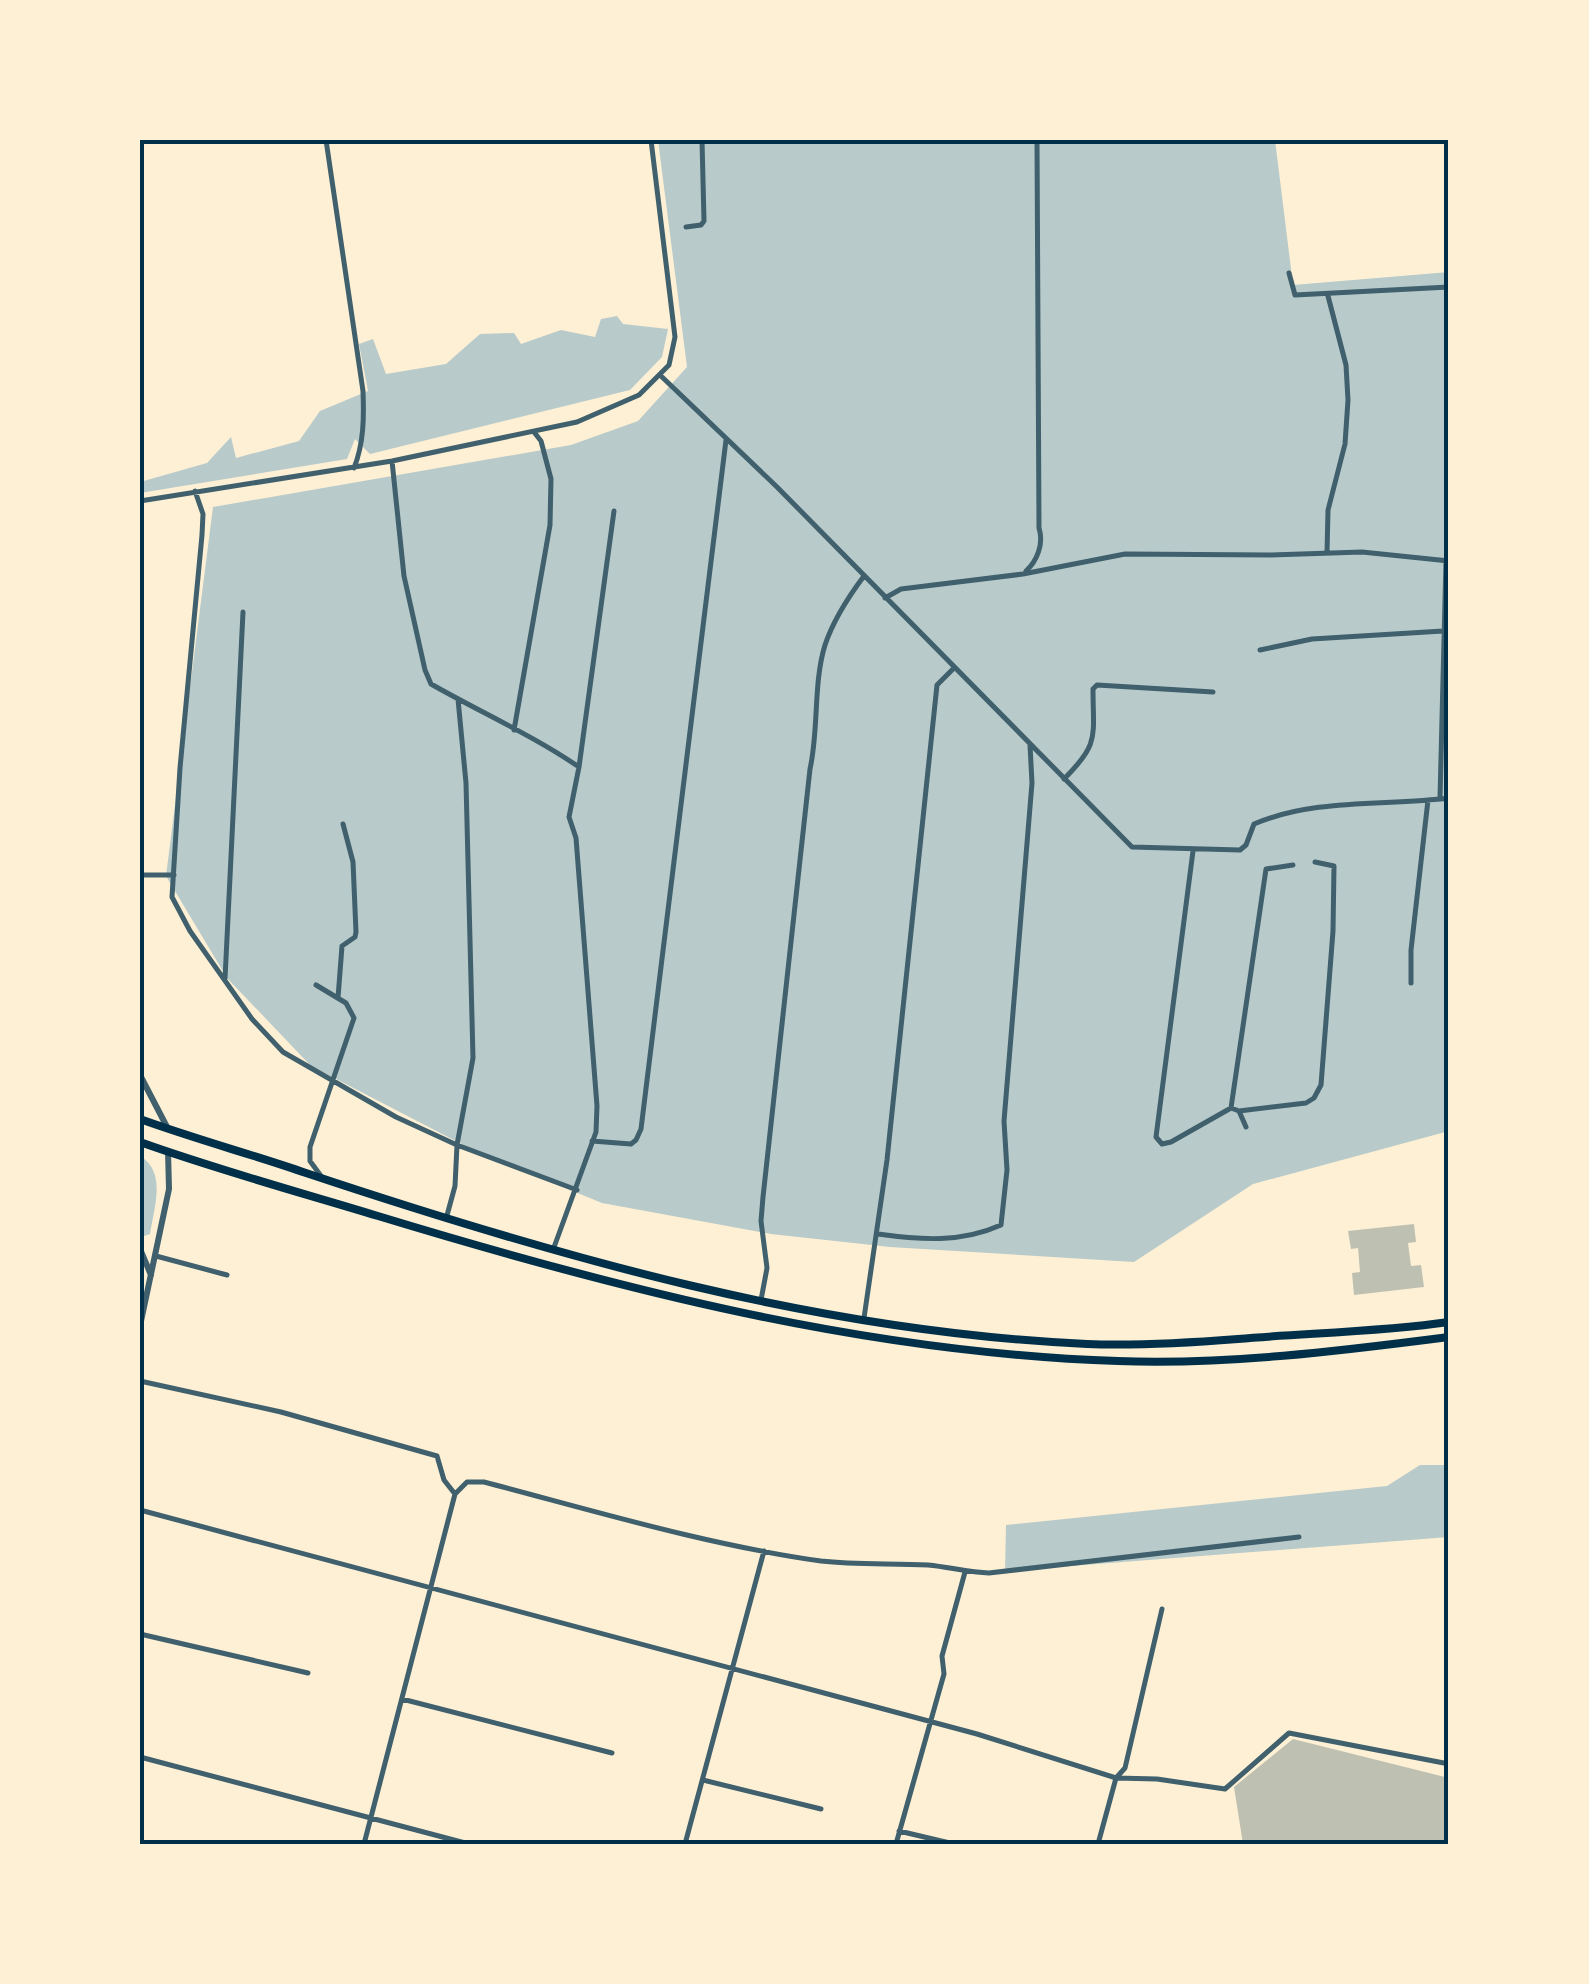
<svg xmlns="http://www.w3.org/2000/svg" width="1589" height="1984" font-family="'Roboto Condensed',sans-serif">
<style>
.green{fill:#b9caca}
.building{fill:#bec0b2}
.lines{fill:none;stroke-linecap:round;stroke-linejoin:round}
.minor{stroke:#3f606c;stroke-width:5}
.tertiary{stroke:#3f606c;stroke-width:6}
.trunk{stroke:#003049;stroke-width:8}
.neatline{fill:none;stroke:#003049;stroke-width:4}
</style>
<rect width="100%" height="100%" fill="#fdf0d5"/>
<path class="green" d="M658 140H1275L1293 285 1449 272V1131L1253 1184 1134 1262 890 1247 771 1234 602 1203 475 1151 311 1066 227 978 166 876 213 507 571 445 638 421 687 367Z
M617 316 623 324 668 329 662 357 630 390 370 454 355 439 347 459 140 493V482L207 463 231 437 236 458 299 441 320 411 368 391 359 344 373 339 386 374 446 364 480 334 514 333 521 344 561 330 595 337 601 319Z
M140 1156C167 1172 154 1207 150 1234L144 1236 140 1234Z
M1420 1465H1449V1537L1005 1571 1006 1525 1387 1486Z"/>
<path class="building" d="M1414 1224 1416 1242 1408 1243 1411 1266 1421 1265 1424 1287 1354 1295 1352 1273 1360 1272 1358 1248 1351 1249 1348 1231Z
M1293 1739 1449 1778V1844H1243L1234 1787Z"/>
<g class="lines">
<path class="minor" d="M326 140 363 391C364 417 364 443 354 468
M686 227 701 225 704 221 702 140
M1289 273 1295 295 1449 287
M661 376 777 487 1132 847 1240 850 1246 845 1254 824C1315 798 1385 806 1449 798
M392 461 404 576 425 670 431 684C480 712 532 735 579 767
M195 491 203 514 202 535 180 768 172 897 190 931 252 1019 283 1052 396 1117 457 1145 577 1190
M140 501 392 461 577 422 639 395 669 365 675 337 651 140
M1327 553 1328 510 1345 444 1348 400 1346 365 1328 296
M1026 571C1037 561 1044 544 1039 528L1037 140
M885 598 901 589 1023 574 1125 554 1271 555 1362 552 1449 561
M1260 650 1312 639 1443 631
M514 730 550 525 551 479 541 441 534 432
M1064 779C1100 743 1093 737 1093 689L1097 685 1213 692
M1440 798 1446 561
M1193 851 1156 1137 1162 1144 1171 1142 1231 1108 1239 1111 1246 1127
M140 875H174
M225 979 243 612
M1411 983V950L1428 800
M316 985 346 1003 354 1018 310 1147V1161L321 1176
M338 998 342 946 355 937 356 932 353 862 343 824
M1231 1108 1266 869 1293 865
M1239 1111 1306 1103 1314 1098 1321 1085 1333 931 1334 866 1315 862
M592 1141 631 1144 636 1140 641 1129 726 440
M446 1219 455 1186 457 1145 473 1058 466 783 458 699
M878 1234C921 1240 961 1243 1001 1225L1007 1170 1004 1121 1032 783 1030 745
M553 1250 596 1132 597 1106 576 838 569 817 579 767 614 511
M156 1256 227 1275
M761 1300 767 1268 761 1221 763 1197 810 769C819 729 813 684 825 645 833 621 849 596 864 576
M864 1318 887 1160 937 685 954 668
M140 1381 281 1412 437 1456 444 1480 455 1494
M455 1494 467 1482H484C595 1511 707 1545 821 1561 856 1565 893 1563 928 1565 949 1567 968 1572 989 1573L1299 1537
M140 1510 977 1734 1116 1778 1157 1779 1225 1789 1289 1733 1449 1764
M140 1634 308 1673
M402 1699 612 1753
M140 1757 469 1844
M703 1780 821 1809
M899 1831 954 1844
M364 1844 455 1494
M685 1844 764 1551
M896 1844 944 1674 942 1656 965 1572
M1098 1844 1116 1778 1125 1768 1162 1609"/>
<path class="tertiary" d="M140 1075 167 1127
M140 1249 151 1275
M140 1326 169 1189 168 1151"/>
<path class="trunk" d="M140 1119C195 1139 251 1154 306 1173 558 1257 819 1332 1087 1344 1138 1346 1187 1343 1238 1339 1308 1333 1379 1332 1449 1322
M140 1142C218 1170 299 1192 378 1216 618 1289 866 1353 1118 1361 1227 1365 1340 1351 1449 1337"/>
</g>
<rect width="1589" height="1984" fill="none" stroke="#fdf0d5" stroke-width="285"/>
<rect x="142" y="142" width="1304" height="1700" class="neatline"/>
</svg>
